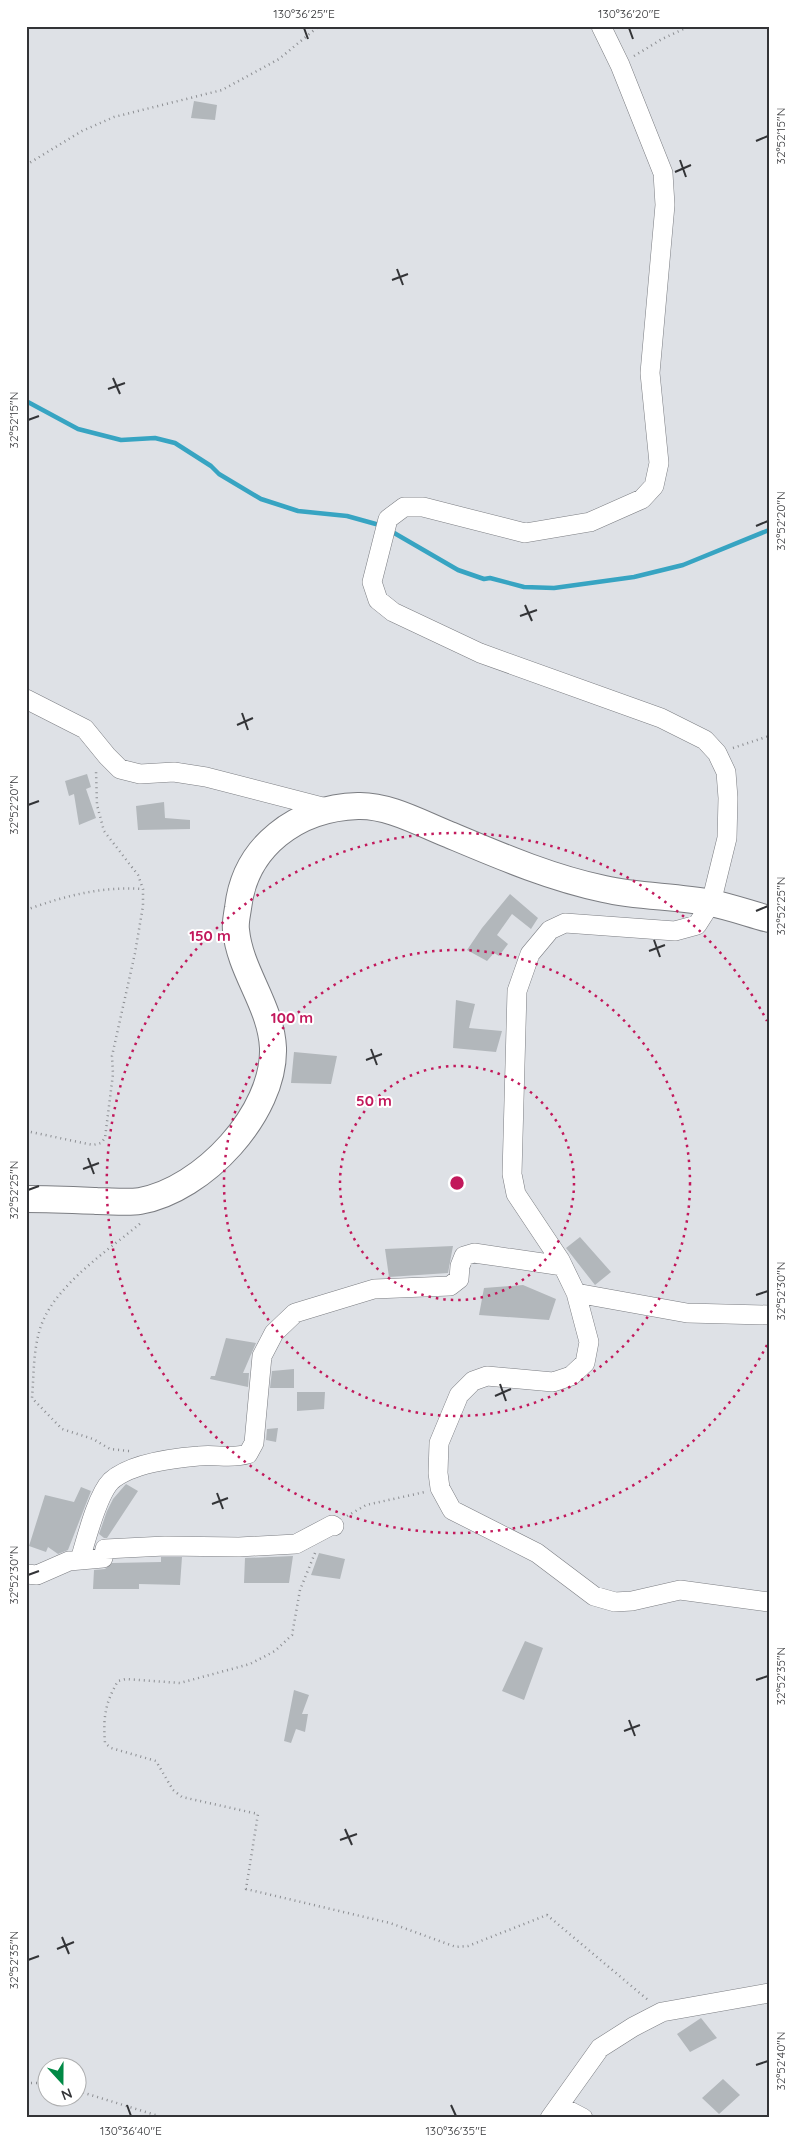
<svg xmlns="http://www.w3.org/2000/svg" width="795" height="2144" font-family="Quicksand,sans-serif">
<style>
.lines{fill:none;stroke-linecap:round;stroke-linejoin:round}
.stream{stroke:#37a4c2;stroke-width:4.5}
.building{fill:#b2b7bb}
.street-casing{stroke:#7b7d82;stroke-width:20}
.secondary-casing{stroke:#7b7d82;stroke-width:28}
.path{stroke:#8c8e92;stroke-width:2.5;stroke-dasharray:1 4;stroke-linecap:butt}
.street{stroke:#fff;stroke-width:19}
.secondary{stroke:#fff;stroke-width:26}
.ticks{fill:none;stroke:#333437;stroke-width:2}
.ring{fill:none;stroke:#c2185b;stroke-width:2.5;stroke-dasharray:2.5 5}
.centre{fill:#c2185b;stroke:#fff;stroke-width:2.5}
.ring-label{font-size:15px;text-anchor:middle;font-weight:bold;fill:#c2185b;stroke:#fff;stroke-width:4;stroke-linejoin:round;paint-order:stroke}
.neatline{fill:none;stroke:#333437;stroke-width:2}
.ticks-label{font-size:12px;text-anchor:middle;fill:#333437}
</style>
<rect width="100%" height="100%" fill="#dee1e6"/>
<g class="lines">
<path class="stream" d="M26 401 78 429 121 440 155 438 175 443 211 466 219 474 261 499 298 511 347 516 383 526
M389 530 458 570 484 579 490 578 524 587 554 588 634 577 683 565 769 530"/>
</g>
<path class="building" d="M194 101 217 105 215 120 191 118Z
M87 774 91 787 86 789 96 818 79 825 74 794 69 796 65 781Z
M164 802 165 818 190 820V829L138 830 136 806Z
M510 894 538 918 531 929 512 914 497 935 508 944 499 956 494 953 487 961 467 950 482 928Z
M456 1000 475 1004 469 1028 502 1031 496 1052 453 1048Z
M294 1052 337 1056 331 1084 291 1083Z
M580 1237 611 1272 595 1285 566 1248Z
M453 1246 448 1273 389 1277 385 1249Z
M523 1285 556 1299 549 1320 479 1315 484 1288Z
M226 1338 256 1343 243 1373H249L248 1387 210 1379 211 1376H215Z
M294 1369V1388H270L272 1371Z
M297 1392H325L324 1409 297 1411Z
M278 1428 276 1442 266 1440 267 1429Z
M126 1484 138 1491 107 1538H104L99 1534 107 1511 113 1499Z
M81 1487 91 1491 68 1550 58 1554 48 1547 46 1552 29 1546 45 1495 74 1502Z
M319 1553 345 1559 340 1579 311 1575Z
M293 1556 289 1583H244L245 1558Z
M161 1557H182L180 1585 139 1584V1589H93L94 1570 105 1569 112 1563 161 1562Z
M525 1641 543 1648 524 1700 502 1691Z
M294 1690 309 1695 302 1714H308L305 1732 296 1729 291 1743 284 1741Z
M701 2018 717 2038 690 2052 677 2034Z
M723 2079 740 2095 719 2114 702 2098Z"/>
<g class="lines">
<g class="street-casing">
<path id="street" d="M601 26 620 65 663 173 665 205 650 373 659 463 654 486 642 499 590 522 525 533 423 507H404L388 519 372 582 378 600 393 612 480 653 661 718 705 740 717 753 726 772 728 798 727 838 711 903 697 925 675 931 565 923 550 930 530 954 517 991 512 1174 516 1194 560 1260 576 1293 589 1342 585 1363 571 1376 553 1382 487 1376 473 1381 459 1395 439 1443 438 1473 440 1488 452 1510 537 1553 594 1596 615 1602 632 1601 680 1590 769 1602
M26 699 85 729 107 756 120 769 140 774 174 772 206 777 330 809
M576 1293 687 1313 769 1315
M80 1560C86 1540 97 1495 111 1481 130 1464 173 1458 199 1456 216 1454 231 1459 248 1454L254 1443 262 1356 274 1333 295 1313 374 1289 450 1286 459 1279 460 1266 464 1256 474 1253 563 1266
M26 1574 37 1575 69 1561 103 1558 105 1549 165 1546 239 1547 296 1544 332 1525 334 1526
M560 2106 583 2118
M550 2118 600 2048 633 2027 662 2012 769 1993"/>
</g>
<g class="secondary-casing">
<path id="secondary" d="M26 1199C50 1199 73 1200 97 1201 111 1201 127 1203 140 1201 203 1190 275 1113 273 1048 271 1005 240 972 236 930 235 923 237 915 238 908 245 846 297 808 358 806 389 805 422 824 450 835 500 856 551 878 604 889 639 897 676 896 711 903 731 907 750 914 769 919"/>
</g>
<path class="path" d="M634 56 662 39 690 26
M26 165 82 131 114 117 222 90 279 59 319 26
M733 748 769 736
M26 910C64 896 102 886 143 889
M26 1131 93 1145 101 1143 105 1138 113 1074 112 1056 135 953 143 906V889L138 875 104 831 97 805 96 770
M129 1451 110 1449 93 1439 62 1429 32 1398C34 1374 33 1349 41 1326 55 1285 110 1249 142 1222
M347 1516 366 1505 425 1492
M315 1553 300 1590 292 1635 275 1651 250 1664 180 1683 126 1679 118 1681C105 1703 103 1718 105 1743L111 1748 156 1761 173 1790 182 1797 258 1814 246 1889 390 1923 456 1947 468 1946 547 1915 648 2000
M26 2083H48
M78 2091 165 2118"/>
<use href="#street" class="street"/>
<use href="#secondary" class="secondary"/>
</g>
<path class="ticks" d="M304 28 308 39M629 28 633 39M756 141 768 136M680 160 686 177M675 172 691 165M397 269 403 285M392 280 408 274M113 378 120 394M108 389 125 383M28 420 39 416M756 526 768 521M525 605 532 621M520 616 537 610M242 713 248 730M237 725 253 718M28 805 39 801M756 911 768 906M654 940 660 957M649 951 665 945M371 1049 377 1065M366 1060 382 1054M88 1158 94 1174M83 1169 99 1163M28 1190 39 1186M756 1295 768 1291M500 1384 506 1401M495 1396 511 1389M217 1493 223 1509M212 1504 228 1498M28 1575 39 1571M756 1680 768 1676M629 1720 635 1736M624 1731 640 1725M345 1829 352 1845M340 1840 357 1834M62 1937 69 1954M57 1949 74 1942M28 1960 39 1956M756 2065 768 2061M127 2105 131 2116M451 2105 456 2116"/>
<g class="ring">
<circle cx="457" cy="1183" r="117"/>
<circle cx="457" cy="1183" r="233"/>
<path d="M767 1345A350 350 0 1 1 767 1021"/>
</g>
<circle cx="457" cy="1183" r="8" class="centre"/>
<g class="ring-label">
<text x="210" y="941">150 m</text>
<text x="292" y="1023">100 m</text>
<text x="374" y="1106">50 m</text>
</g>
<rect width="795" height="2144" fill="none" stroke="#ffffff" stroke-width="55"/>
<g transform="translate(62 2082) rotate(159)"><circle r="24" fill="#ffffff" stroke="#adaeaf"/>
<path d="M0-4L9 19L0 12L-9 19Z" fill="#018945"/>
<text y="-8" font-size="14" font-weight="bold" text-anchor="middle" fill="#333437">N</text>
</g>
<rect x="28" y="28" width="740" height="2088" class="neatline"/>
<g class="ticks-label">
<text x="304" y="18">130°36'25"E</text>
<text x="629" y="18">130°36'20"E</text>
<text transform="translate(781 136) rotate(-90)" y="4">32°52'15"N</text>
<text transform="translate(14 420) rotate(-90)" y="4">32°52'15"N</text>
<text transform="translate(781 521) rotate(-90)" y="4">32°52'20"N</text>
<text transform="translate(14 805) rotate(-90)" y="4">32°52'20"N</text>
<text transform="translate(781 906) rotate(-90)" y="4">32°52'25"N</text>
<text transform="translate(14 1190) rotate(-90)" y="4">32°52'25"N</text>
<text transform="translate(781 1291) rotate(-90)" y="4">32°52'30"N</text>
<text transform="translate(14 1575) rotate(-90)" y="4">32°52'30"N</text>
<text transform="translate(781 1676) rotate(-90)" y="4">32°52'35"N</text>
<text transform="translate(14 1960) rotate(-90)" y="4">32°52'35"N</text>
<text transform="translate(781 2061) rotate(-90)" y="4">32°52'40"N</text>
<text x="131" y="2135">130°36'40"E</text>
<text x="456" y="2135">130°36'35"E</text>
</g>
</svg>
